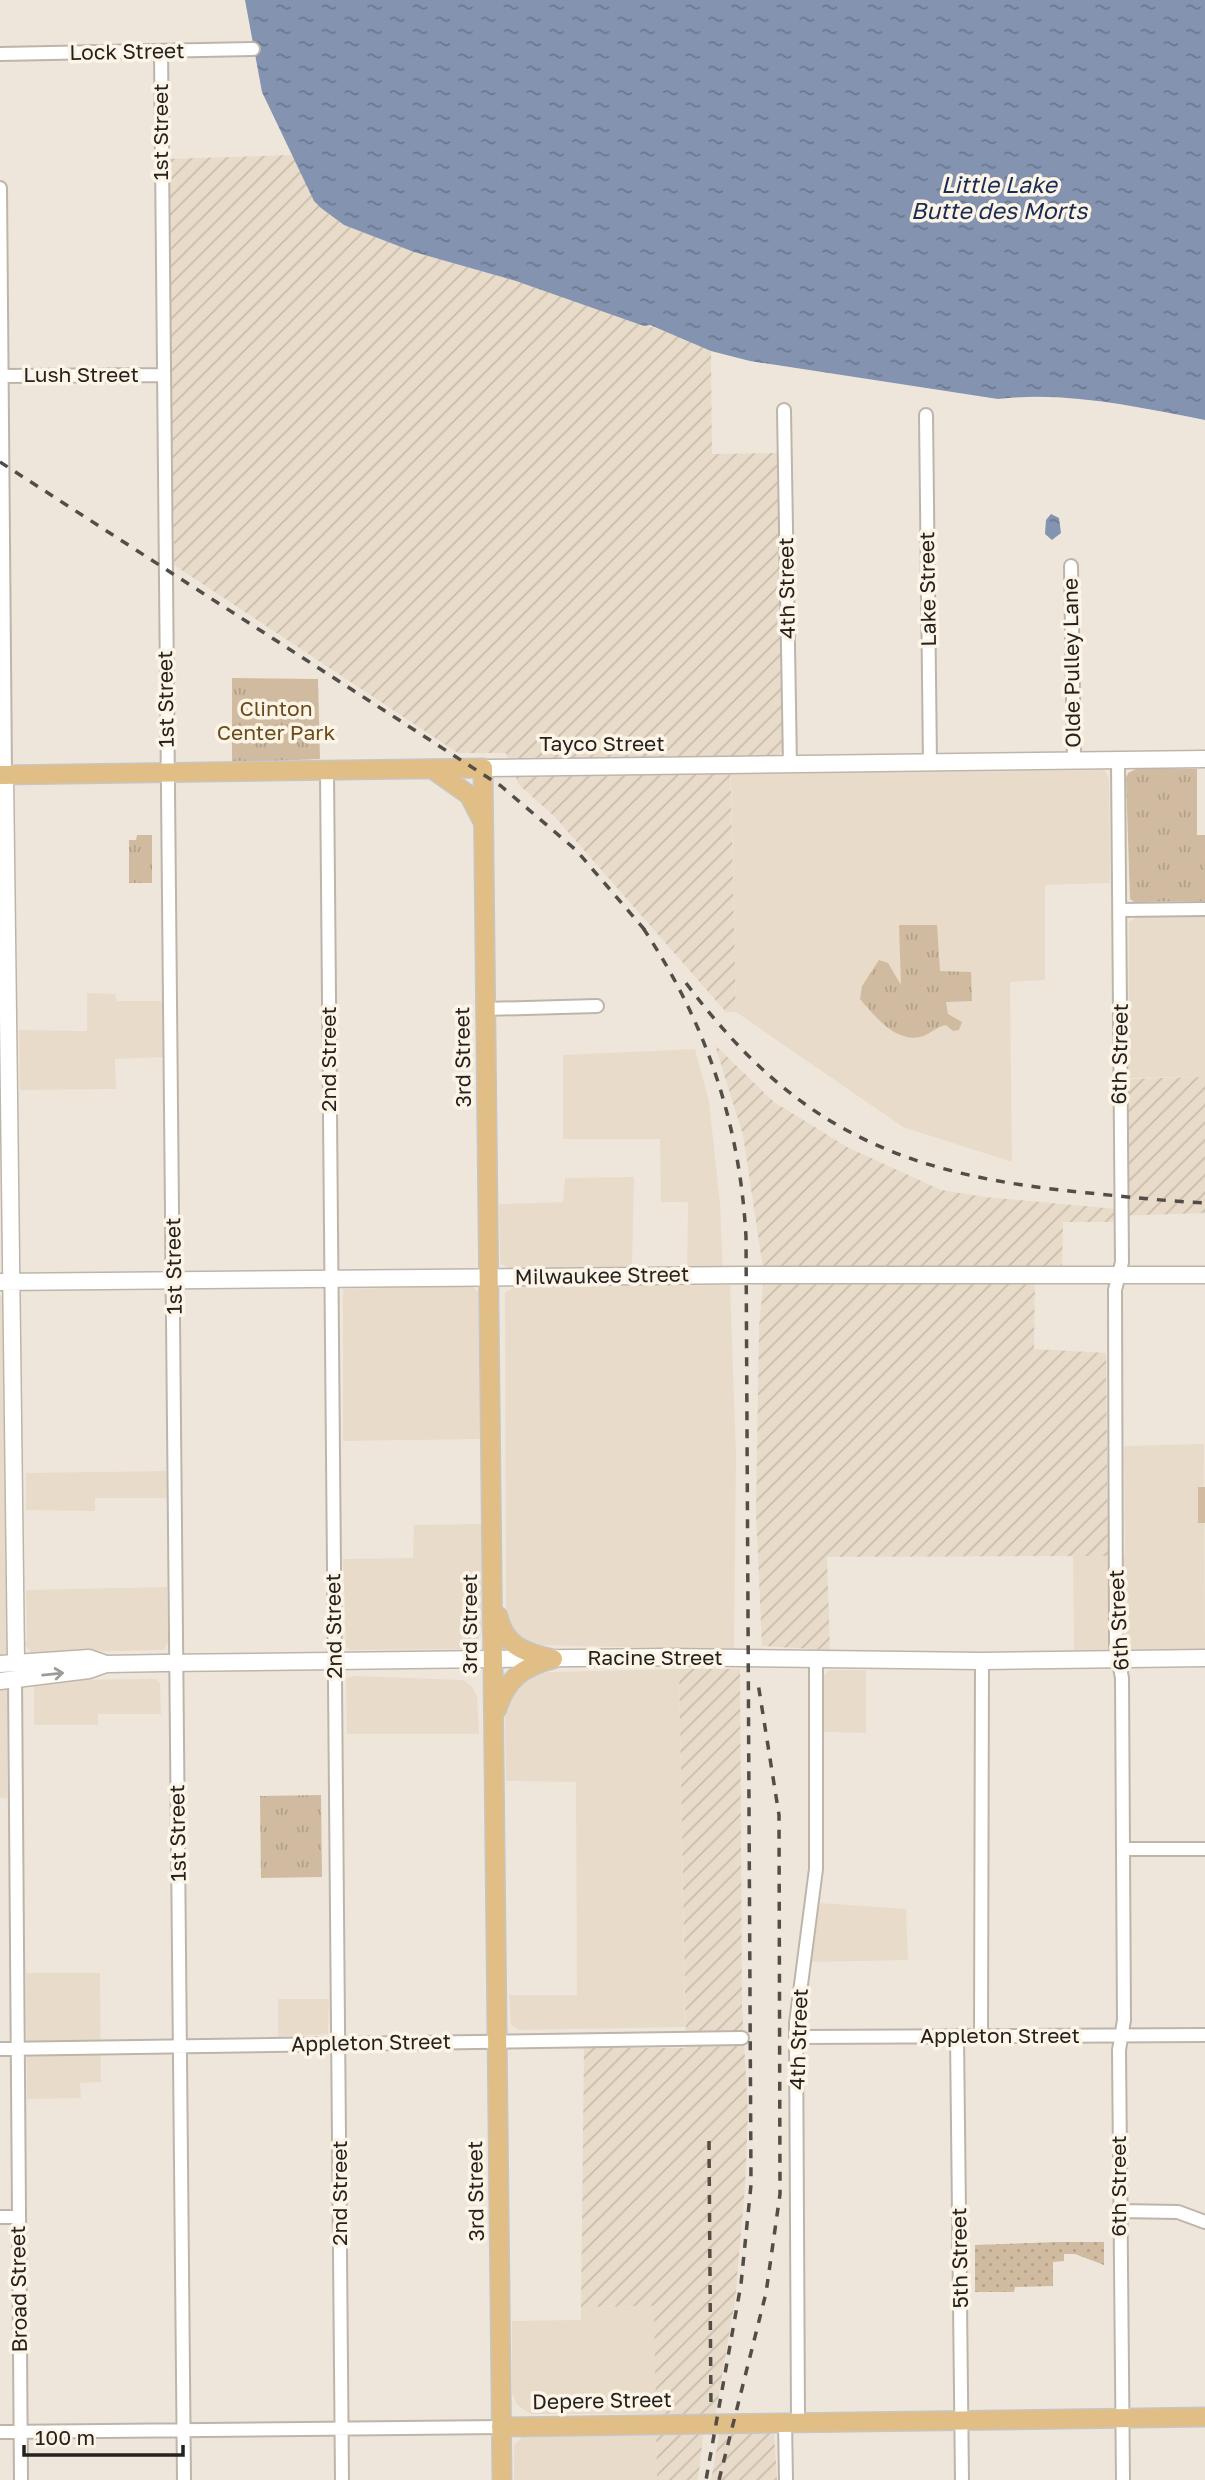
<svg xmlns="http://www.w3.org/2000/svg" width="1205" height="2480" font-family="'Golos Text',sans-serif">
<style>
.built{fill:#e9dbc9}
.industrial{fill:url(#industrial-furrows)}
.grass{fill:url(#grass-dots)}
.park{fill:url(#park-tufts)}
.garden{fill:#d0bba0}
.water{fill:url(#water-ripples)}
.lines{fill:none;stroke-linecap:round;stroke-linejoin:round}
.street-casing{stroke:#beb5aa;stroke-width:16}
.secondary-casing{stroke:#beb5aa;stroke-width:19}
.primary-casing{stroke:#c6c6c4;stroke-width:21}
.street{stroke:#fff;stroke-width:12}
.secondary{stroke:#fff;stroke-width:16}
.primary{stroke:#e0be85;stroke-width:18}
.rail{stroke:#524e47;stroke-width:3.5;stroke-dasharray:9 9;stroke-linecap:butt}
.oneway{stroke:#9d9c99}
.labels{text-anchor:middle;stroke-width:7;stroke-linejoin:round;paint-order:stroke}
.street-label{font-size:21px;fill:#25221d;stroke:#fdf4e8}
.park-label{font-size:21px;fill:#6a4b1a;stroke:#fdf4e8}
.water-label{font-size:23px;font-style:italic;fill:#192c54;stroke:#fdf4e8}
</style>
<defs>
<pattern id="industrial-furrows" width="10" height="10" patternUnits="userSpaceOnUse" patternTransform="scale(1.75)"><rect width="10" height="10" fill="#e9dbc9"/><path d="M-1 1l2-2M0 10L10 0M9 11l2-2" fill="none" stroke="#c8bcac"/></pattern>
<pattern id="grass-dots" width="8" height="8" patternUnits="userSpaceOnUse" patternTransform="scale(1.75)"><rect width="8" height="8" fill="#d0bba0"/><path d="M2 2h.1M6 6h.1" fill="none" stroke="#b2a089" stroke-width="1.8" stroke-linecap="round"/></pattern>
<pattern id="park-tufts" width="24" height="20" patternUnits="userSpaceOnUse" patternTransform="scale(1.75)"><rect width="24" height="20" fill="#d0bba0"/><path d="M3 7l-1-3M5 7V3M7 7l1-3M15 17l-1-3M17 17v-4M19 17l1-3" fill="none" stroke="#b2a089"/></pattern>
<pattern id="water-ripples" width="26" height="14" patternUnits="userSpaceOnUse" patternTransform="scale(1.75)"><rect width="26" height="14" fill="#8393b0"/><path d="M2 4q2-2 4 0t4 0M15 11q2-2 4 0t4 0" fill="none" stroke="#6b788f"/></pattern>
</defs>
<rect width="100%" height="100%" fill="#efe6db"/>
<path class="built" d="M1104 770 1109 778 1110 883 1045 885V980L1010 982 1012 1162 903 1127 736 1012 731 774Z
M1205 916V1077L1129 1078V922L1137 917Z
M87 993 115 994 117 1001H163V1057L115 1059 116 1089 20 1090 19 1030 87 1031Z
M695 1049 709 1101 720 1203 723 1275H687L688 1202H661L660 1139H563V1055Z
M634 1177 632 1267 507 1268 500 1263 499 1204 563 1202 565 1178Z
M730 1285 736 1454 734 1649 525 1645 506 1624 505 1293 515 1286Z
M472 1286 481 1295 480 1439 343 1441V1289Z
M0 1294 7 1305V1798H0Z
M1204 1444 1205 1649 1074 1650 1073 1556H1125L1124 1446Z
M166 1471 167 1498H95V1511L26 1510V1473Z
M481 1524 482 1630 477 1642 460 1649 350 1650 346 1647 343 1559 413 1558 414 1525Z
M167 1587 168 1643 164 1650 32 1653 24 1645 27 1640 26 1590Z
M679 1669 685 2027 520 2030 511 2025 509 1995H577L576 1782 506 1781 505 1714 509 1693 526 1677 548 1672Z
M829 1670H866V1733L824 1732 821 1679Z
M354 1676 464 1680 472 1687 477 1696 479 1734H347L346 1681 347 1678Z
M156 1679 160 1683 161 1714H98V1725H34V1680Z
M820 1903 906 1909 908 1960 811 1962Z
M26 1973H100L101 2082 80 2083 81 2098 27 2099Z
M278 1999H329L328 2034 278 2037Z
M655 2306 656 2414H531L517 2405 512 2393V2321L581 2320V2307Z
M656 2431 657 2480H514V2445L522 2437Z"/>
<path class="industrial" d="M292 155 321 208 344 225 414 252 516 281 705 345 711 351 712 454 778 453 784 751 776 756H730L736 1012H726L554 816 519 785 506 753H458L174 565 167 159Z
M715 1045 774 1102 847 1147 941 1190 985 1197 1127 1210V1079L1205 1077V1213L1114 1216 1113 1222H1063L1062 1276 1035 1277 1034 1349 1106 1353 1108 1556 827 1557 830 1650 762 1646 756 1512 759 1326 764 1275 743 1135Z
M679 1669H740L742 2007 748 2112 745 2187 735 2301 715 2416 656 2414 654 2306 581 2307 584 2048H686Z
M704 2429 698 2480H657L656 2431Z
M720 2431 774 2432 777 2480H711Z"/>
<path class="grass" d="M1059 2242H1104V2265L1075 2254H1064V2261L1053 2262V2286L1015 2287 1014 2292H975V2245Z"/>
<path class="park" d="M232 678 318 679 320 759 232 763Z
M1136 769H1197V835H1205V901L1134 902 1130 899 1126 778 1128 773Z
M137 835H152V883H129V840H136Z
M899 925H937L940 971 971 972 972 1001 946 1002 948 1014 962 1022 959 1030 953 1031 946 1025C935 1027 930 1035 920 1037 894 1042 875 1016 860 999L862 986 879 960 888 963 901 985Z
M321 1795 322 1877 261 1878 260 1796Z"/>
<path class="garden" d="M305 682V701L264 702 263 683Z
M1198 1487H1205V1523H1198Z"/>
<path class="water" d="M245 0H1205V420C1136 407 1068 391 998 399L750 361 711 351 650 325 644 326 516 281 414 252 344 225 321 208 314 201 262 92Z
M1051 514 1059 518 1061 533 1052 540 1045 534 1046 520Z"/>
<g class="lines">
<g class="street-casing">
<path id="street" d="M161 51 184 2480
M0 54 253 49
M0 188 5 775
M0 376 162 375
M784 410 790 765
M926 415 930 763
M1071 566 1074 761
M1118 761 1122 1262 1115 1290 1116 1646 1122 1678 1124 2020 1119 2050 1123 2480
M327 771 342 2480
M1120 910 1205 909
M485 1009 597 1006
M15 1678 21 2480
M1123 1849H1205
M981 2035 982 1661
M957 2036 962 2480
M796 2037 1205 2035
M0 2049 742 2038
M1120 2211 1178 2212 1205 2222
M0 2217H18
M785 2421 786 2480
M798 2421 796 2023 816 1869V1659
M0 2432 501 2427"/>
</g>
<g class="secondary-casing">
<path id="secondary" d="M483 768 1205 759
M5 775 16 1661
M0 1282 746 1275H1205
M0 1664 89 1658 106 1664
M0 1681 89 1670 106 1664 163 1663 664 1657 982 1661 1205 1658"/>
</g>
<g class="primary-casing">
<path id="primary" d="M432 769 469 795 482 820
M0 775 483 768 502 2480
M498 1616C504 1644 523 1653 550 1658
M497 1709C506 1679 524 1666 553 1659
M501 2427 1205 2417"/>
</g>
<use href="#street" class="street"/>
<use href="#secondary" class="secondary"/>
<use href="#primary" class="primary"/>
<path class="rail" d="M0 462 501 786 576 850 650 936
M643 928C706 1022 740 1124 746 1237L751 2185 741 2284 706 2480
M686 983C798 1133 907 1176 1089 1193 1128 1197 1166 1201 1205 1203
M709 2141 711 2411
M719 2480 766 2293 780 2194 779 1815 758 1683"/>
</g>
<defs><path id="oneway-shaft" d="M-6 0H5M1.5-3L5.5 0L1.5 3" fill="none" stroke-width="1.6" stroke-linecap="round" stroke-linejoin="round" transform="scale(1.75)"/></defs>
<use class="oneway" href="#oneway-shaft" transform="translate(53 1674) rotate(-6)"/>
<g class="labels">
<g class="street-label">
<text transform="translate(127 52) rotate(-1)" y="7">Lock Street</text>
<text transform="translate(161 132) rotate(-90)" y="7">1st Street</text>
<text x="81" y="382">Lush Street</text>
<text transform="translate(787 588) rotate(-91)" y="7">4th Street</text>
<text transform="translate(928 589) rotate(-91)" y="7">Lake Street</text>
<text transform="translate(1072 663) rotate(-91)" y="7">Olde Pulley Lane</text>
<text transform="translate(166 699) rotate(-91)" y="7">1st Street</text>
<text x="602" y="751">Tayco Street</text>
<text transform="translate(1120 1054) rotate(-89)" y="7">6th Street</text>
<text transform="translate(463 1057) rotate(-91)" y="7">3rd Street</text>
<text transform="translate(329 1059) rotate(-90)" y="7">2nd Street</text>
<text transform="translate(174 1266) rotate(-91)" y="7">1st Street</text>
<text transform="translate(602 1276) rotate(-1)" y="7">Milwaukee Street</text>
<text transform="translate(1119 1620) rotate(-93)" y="7">6th Street</text>
<text transform="translate(470 1624) rotate(-90)" y="7">3rd Street</text>
<text transform="translate(334 1626) rotate(-91)" y="7">2nd Street</text>
<text x="655" y="1665">Racine Street</text>
<text transform="translate(178 1833) rotate(-91)" y="7">1st Street</text>
<text x="1000" y="2043">Appleton Street</text>
<text transform="translate(799 2039) rotate(-88)" y="7">4th Street</text>
<text transform="translate(371 2043) rotate(-1)" y="7">Appleton Street</text>
<text transform="translate(1119 2186) rotate(-90)" y="7">6th Street</text>
<text transform="translate(476 2191) rotate(-91)" y="7">3rd Street</text>
<text transform="translate(340 2193) rotate(-90)" y="7">2nd Street</text>
<text transform="translate(960 2258) rotate(-91)" y="7">5th Street</text>
<text transform="translate(19 2289) rotate(-91)" y="7">Broad Street</text>
<text transform="translate(602 2401) rotate(-1)" y="7">Depere Street</text>
</g>
<g class="park-label">
<text x="276" y="716">Clinton<tspan x="276" dy="24">Center Park</tspan></text>
</g>
<g class="water-label">
<text x="999" y="193">Little Lake<tspan x="999" dy="26">Butte des Morts</tspan></text>
</g>
</g>
<path d="M24 2445v10h159v-10" fill="none" stroke="#25221d" stroke-width="3.5"/>
<text x="35" y="2445" font-size="21" fill="#25221d" stroke="#fdf4e8" stroke-width="5" paint-order="stroke">100 m</text>
</svg>
